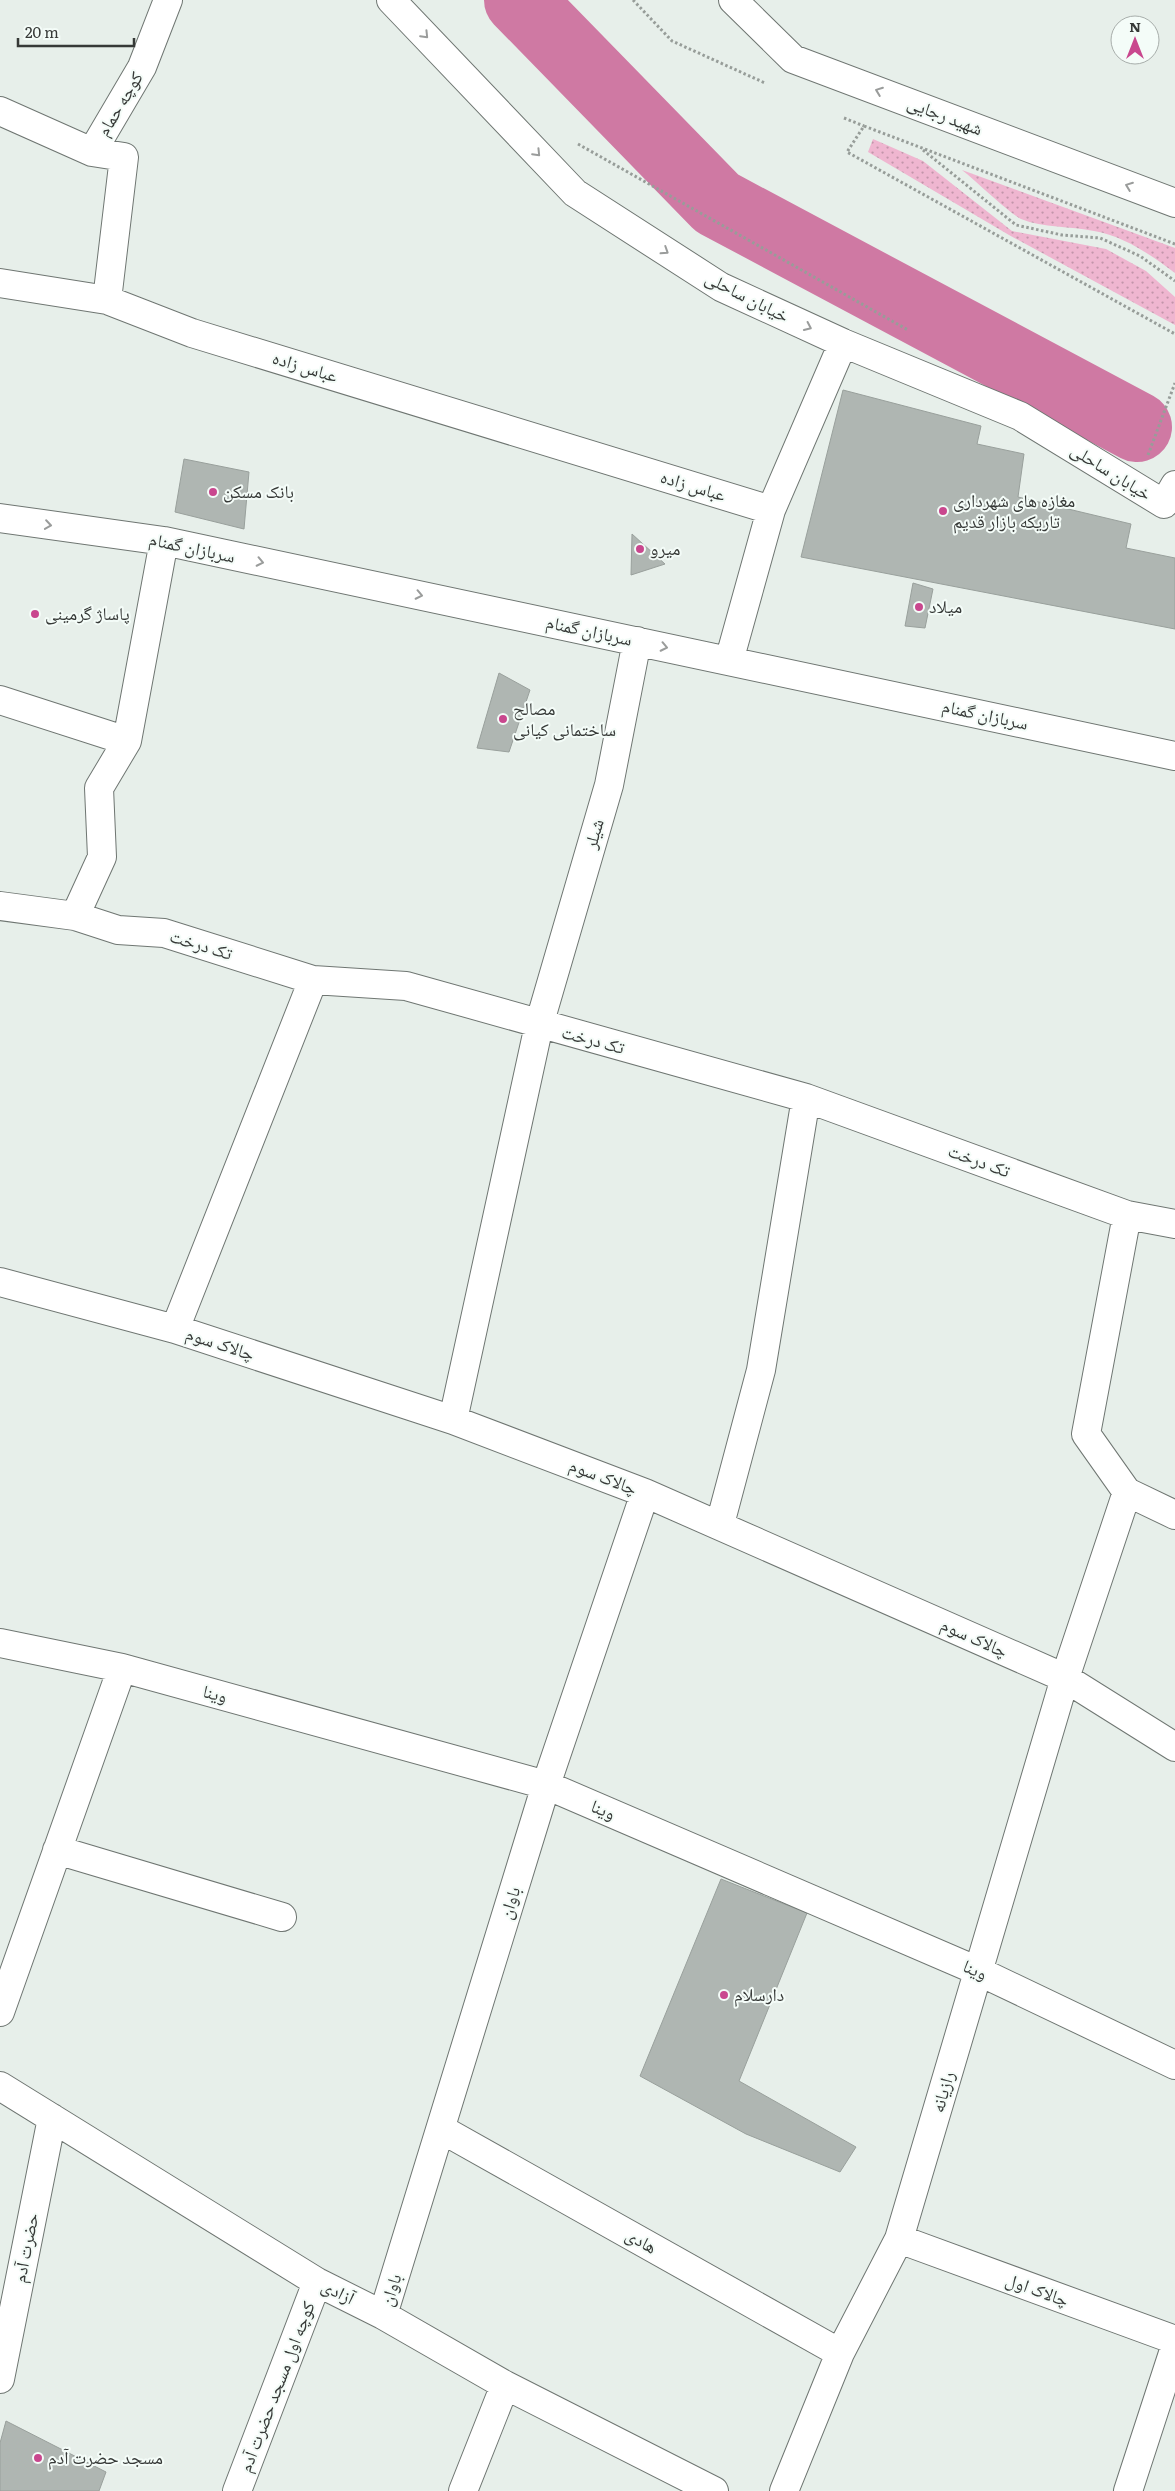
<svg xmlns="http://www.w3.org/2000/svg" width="1175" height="2491" font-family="Literata,'Noto Naskh Arabic',serif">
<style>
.grass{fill:url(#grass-dots)}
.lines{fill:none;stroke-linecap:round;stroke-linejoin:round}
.river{stroke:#cf79a3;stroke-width:70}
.building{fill:#afb6b2;stroke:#99a09c}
.minor-casing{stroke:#6f7672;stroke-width:30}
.path{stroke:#979d99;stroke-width:3;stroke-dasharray:2.5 2.5;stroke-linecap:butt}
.minor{stroke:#fff;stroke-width:28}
.oneway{stroke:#9a9c9b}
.poi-dot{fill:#c9478e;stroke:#f4fcf8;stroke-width:2}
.labels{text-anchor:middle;stroke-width:4;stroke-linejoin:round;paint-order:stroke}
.street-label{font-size:18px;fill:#363937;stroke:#f4fcf8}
.poi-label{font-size:18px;fill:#363937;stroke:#f4fcf8;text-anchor:start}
</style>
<defs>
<pattern id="grass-dots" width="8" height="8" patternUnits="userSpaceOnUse" patternTransform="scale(1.25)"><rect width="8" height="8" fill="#efb6d0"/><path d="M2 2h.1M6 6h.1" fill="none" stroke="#c295aa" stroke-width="1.8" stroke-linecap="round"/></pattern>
</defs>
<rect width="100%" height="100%" fill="#e7efea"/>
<path class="grass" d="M873 139 923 161 1012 231 1106 249 1146 271 1175 297V325L1009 235 868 152Z
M962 170 1175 248V273C1151 255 1124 236 1094 231 1071 226 1043 228 1021 219 1009 213 975 180 962 170Z"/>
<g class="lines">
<path class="river" d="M519 0 717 203 1137 427"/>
</g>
<path class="building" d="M843 390 981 426 977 444 1024 454 1018 497 1131 524 1126 548 1175 558V629L801 557Z
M184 459 249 472 244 529 175 512Z
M632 534 665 564 631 575Z
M913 583 933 589 925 628 905 626Z
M499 673 530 690 509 752 477 748Z
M721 1879 807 1913 739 2081 856 2147 840 2172 746 2134 640 2076Z
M6 2421 106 2472 99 2491H0V2443Z"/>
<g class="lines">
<g class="minor-casing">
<path id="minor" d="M391 0 575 193 721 287 843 343 1020 416 1164 504 1175 485
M733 0 793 59 1175 203
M0 111 92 152 124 157 107 300 192 333 771 510
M92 152 142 67 168 0
M0 283 107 300
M0 518 164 541 1175 756
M729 661 771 510 843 343
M0 700 127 741
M0 906 75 916 118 930 164 933 313 980 406 986 806 1098 1127 1215 1175 1224
M75 916 102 857 99 788 127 741 164 541
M0 1282 175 1329 453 1420 645 1493 1065 1678 1175 1747
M175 1329 313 980
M453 1420 539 1025 609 785 637 641
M1127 1492 1175 1515
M720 1524 761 1370 806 1098
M0 1643 122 1668 546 1785 978 1971 1175 2065
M57 1850 282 1917
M0 2012 122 1668
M0 2086 317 2282 383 2315 505 2385 714 2491
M441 2129 840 2353
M899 2239 1175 2340
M383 2315 546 1785 645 1493
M0 2379 52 2118
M237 2491 317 2282
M463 2491 505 2385
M784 2491 840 2353 899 2239 1065 1678 1127 1492 1086 1434 1127 1215
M1128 2491 1175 2347"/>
</g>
<path class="path" d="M633 0 672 41 765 83
M844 118 864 126
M578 144 908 330
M923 150 1016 225 1062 235 1100 238 1140 256 1175 281
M1175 244 864 126 847 152 1175 334
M1148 455 1175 383"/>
<use href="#minor" class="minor"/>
</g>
<defs><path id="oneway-chevron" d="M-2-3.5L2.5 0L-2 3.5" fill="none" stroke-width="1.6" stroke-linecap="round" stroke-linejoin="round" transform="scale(1.25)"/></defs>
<g class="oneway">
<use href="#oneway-chevron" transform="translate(425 35) rotate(46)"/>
<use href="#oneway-chevron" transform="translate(879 91) rotate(-159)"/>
<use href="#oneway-chevron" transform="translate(537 153) rotate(46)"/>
<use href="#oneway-chevron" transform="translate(1129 186) rotate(-159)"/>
<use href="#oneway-chevron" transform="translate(665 251) rotate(33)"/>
<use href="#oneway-chevron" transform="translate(808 327) rotate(25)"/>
<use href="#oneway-chevron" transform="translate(48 525) rotate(8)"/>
<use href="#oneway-chevron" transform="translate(260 562) rotate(12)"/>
<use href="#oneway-chevron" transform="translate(419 595) rotate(12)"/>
<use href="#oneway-chevron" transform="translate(664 647) rotate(12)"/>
</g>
<g class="poi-dot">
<circle cx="213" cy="492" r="5"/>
<circle cx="943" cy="511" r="5"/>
<circle cx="640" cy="549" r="5"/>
<circle cx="919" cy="607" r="5"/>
<circle cx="35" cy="614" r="5"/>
<circle cx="503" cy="719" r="5"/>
<circle cx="724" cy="1995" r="5"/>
<circle cx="38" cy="2458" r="5"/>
</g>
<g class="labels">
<g class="street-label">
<text transform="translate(120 104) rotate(-59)" y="6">کوچه حمام</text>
<text transform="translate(945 116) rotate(21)" y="6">شهید رجایی</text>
<text transform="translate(747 297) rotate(27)" y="6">خیابان ساحلی</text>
<text transform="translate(305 367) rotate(17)" y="6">عباس زاده</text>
<text transform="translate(1111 472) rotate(32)" y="6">خیابان ساحلی</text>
<text transform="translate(693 486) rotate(17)" y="6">عباس زاده</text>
<text transform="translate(192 548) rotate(12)" y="6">سربازان گمنام</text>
<text transform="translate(589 631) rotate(12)" y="6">سربازان گمنام</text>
<text transform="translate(985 715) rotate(12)" y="6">سربازان گمنام</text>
<text transform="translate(594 834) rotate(-74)" y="6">شیلر</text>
<text transform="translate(201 945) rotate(17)" y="6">تک درخت</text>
<text transform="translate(593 1040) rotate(15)" y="6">تک درخت</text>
<text transform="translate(979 1161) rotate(20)" y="6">تک درخت</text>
<text transform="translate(220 1344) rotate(18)" y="6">چالاک سوم</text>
<text transform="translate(603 1477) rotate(21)" y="6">چالاک سوم</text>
<text transform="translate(974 1638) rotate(24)" y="6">چالاک سوم</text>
<text transform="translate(215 1694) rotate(15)" y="6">وینا</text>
<text transform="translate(603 1810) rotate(23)" y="6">وینا</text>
<text transform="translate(510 1903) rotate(-73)" y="6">باوان</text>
<text transform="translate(975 1970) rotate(24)" y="6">وینا</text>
<text transform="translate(943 2092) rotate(-74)" y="6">رازیانه</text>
<text transform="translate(641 2241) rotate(29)" y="6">هادی</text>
<text transform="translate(26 2248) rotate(-79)" y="6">حضرت آدم</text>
<text transform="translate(391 2290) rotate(-72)" y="6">باوان</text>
<text transform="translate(1037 2290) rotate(20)" y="6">چالاک اول</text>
<text transform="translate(338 2292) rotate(26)" y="6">آزادی</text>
<text transform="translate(277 2387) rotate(-69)" y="6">کوچه اول مسجد حضرت آدم</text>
</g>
<g class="poi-label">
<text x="223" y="498">بانک مسکن</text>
<text x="953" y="507">مغازه های شهرداری<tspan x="953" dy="21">تاریکه بازار قدیم</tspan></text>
<text x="650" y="555">میرو</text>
<text x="929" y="613">میلاد</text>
<text x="45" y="620">پاساژ گرمینی</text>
<text x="513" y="715">مصالح<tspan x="513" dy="21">ساختمانی کیانی</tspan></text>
<text x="734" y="2001">دارسلام</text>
<text x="48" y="2464">مسجد حضرت آدم</text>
</g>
</g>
<g transform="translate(1135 40)"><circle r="24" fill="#f4fcf8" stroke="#a8aeab"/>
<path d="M0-4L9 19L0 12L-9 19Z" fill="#c9478e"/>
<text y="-8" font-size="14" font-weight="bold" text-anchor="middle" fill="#363937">N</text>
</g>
<path d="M18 38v8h116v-8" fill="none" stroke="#363937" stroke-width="2.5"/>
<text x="25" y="38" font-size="15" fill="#363937" stroke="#f4fcf8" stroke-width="4" paint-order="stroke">20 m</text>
</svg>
